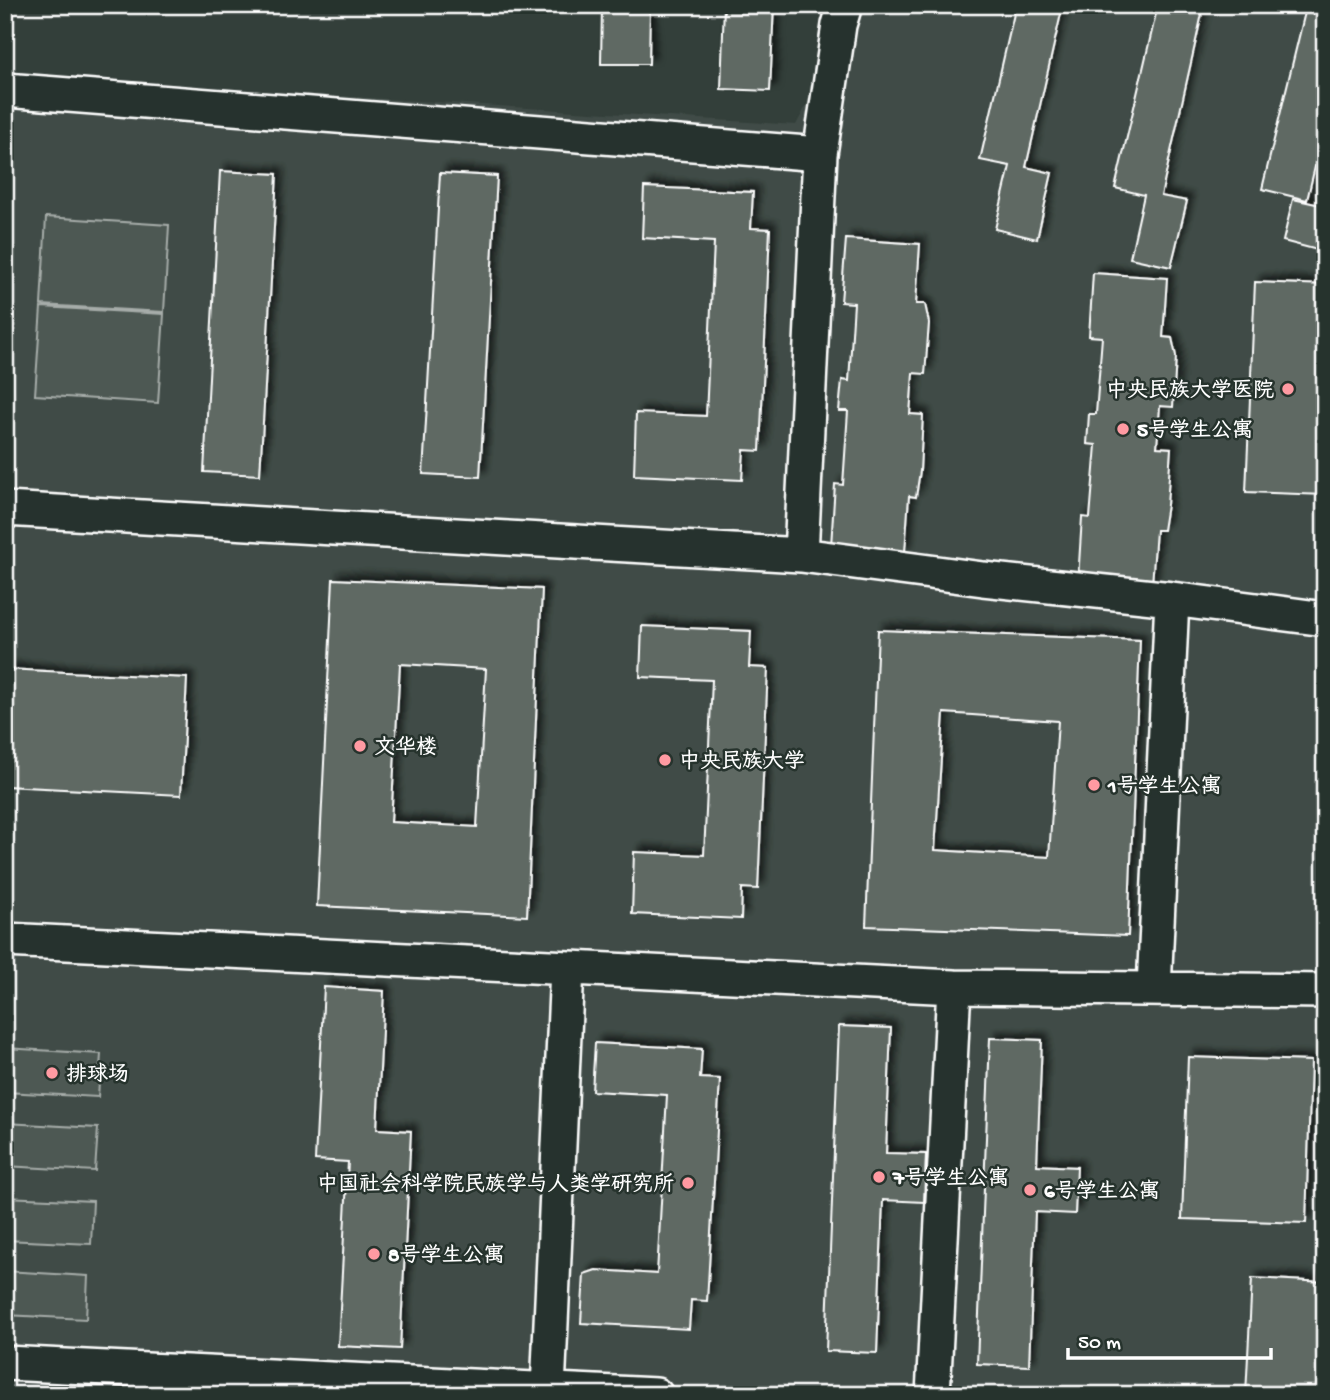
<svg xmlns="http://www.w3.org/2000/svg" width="1330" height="1400" font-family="'Gochi Hand','LXGW WenKai TC',sans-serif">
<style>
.built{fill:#404c47}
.green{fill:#4d5853;stroke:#a6aca9;stroke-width:2}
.building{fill:#5f6964;stroke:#fff;stroke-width:2;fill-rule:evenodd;filter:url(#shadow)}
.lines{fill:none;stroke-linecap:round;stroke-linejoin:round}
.minor-casing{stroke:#fff;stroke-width:38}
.minor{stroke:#26332d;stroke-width:33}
.poi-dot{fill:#ff9aa2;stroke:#26332d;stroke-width:2.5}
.labels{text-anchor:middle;stroke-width:5;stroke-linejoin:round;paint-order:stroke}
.poi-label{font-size:21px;font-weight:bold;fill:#fff;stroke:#26332d;text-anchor:start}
</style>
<defs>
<filter id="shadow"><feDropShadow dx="6" dy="-6" stdDeviation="3.5" flood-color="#0009"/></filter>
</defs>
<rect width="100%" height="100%" fill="#333f3a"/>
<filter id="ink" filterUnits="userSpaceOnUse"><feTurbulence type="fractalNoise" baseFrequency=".0143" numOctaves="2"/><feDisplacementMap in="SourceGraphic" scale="14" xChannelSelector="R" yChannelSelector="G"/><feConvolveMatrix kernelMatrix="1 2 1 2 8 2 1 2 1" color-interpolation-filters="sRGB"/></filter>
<g filter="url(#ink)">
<path class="built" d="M860 5H1325V1395H5V81L355 97 796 125Z"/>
<path class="green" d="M46 217 169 225 164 312 41 305Z
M41 307 164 314 158 403 35 395Z
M5 1048 101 1054 98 1097 5 1092Z
M5 1123 98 1128 95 1171 5 1166Z
M5 1197 93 1201 91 1244 5 1240Z
M5 1271 88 1276 86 1319 5 1315Z"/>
<path class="building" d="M602 5H650L649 64H601Z
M724 5H774L770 91 721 89Z
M1016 5H1063L1026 167 1052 173 1037 239 995 229 1010 166 980 160Z
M1158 5H1204L1161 196 1187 201 1171 267 1130 258 1144 195 1115 188Z
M1305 12 1325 16V125L1307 200 1262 189Z
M220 171 277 174 260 475 204 472Z
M440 173 497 176 480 477 423 474Z
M644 187 753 192 751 228 770 229 760 451 744 450 742 480 634 475 636 413 706 416 714 242 642 238Z
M1293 199 1325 206V252L1283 241Z
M846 239 920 244 916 304H925L929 323 925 374 913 373 910 414 923 415 920 471 916 497 909 496 905 552 831 546 835 484 843 485 848 411H839L842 380 849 381 854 303 841 302Z
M1093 273 1167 278 1163 337 1172 338 1176 356 1173 407 1160 406 1157 447 1171 448 1167 505 1163 530H1156L1152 585 1078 580 1082 517 1090 518 1096 445 1087 444 1089 414H1096L1102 337 1089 336Z
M1255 282 1325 285V495L1246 492Z
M333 579 542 589 527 916 317 906ZM400 664 486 669 477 827 391 822Z
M642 626 751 631 749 667 768 668 758 889 742 888 741 919 632 914 634 852 704 855 712 680 640 677Z
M878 630 1140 640 1128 936 866 926ZM944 713 1058 721 1049 857 935 850Z
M5 669 187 678 181 795 5 786Z
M324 987 384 991 377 1129 411 1131 400 1349 338 1346 348 1162 315 1160Z
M839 1026 891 1028 886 1153 926 1154 924 1202 883 1200 877 1353 826 1351Z
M990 1038 1042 1040 1037 1165 1077 1167 1075 1214 1035 1212 1029 1366 977 1364Z
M595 1043 702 1049 700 1078 720 1079 707 1301 691 1300 689 1329 581 1323 584 1274 596 1270 657 1274 667 1095 592 1091Z
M1188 1057 1311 1061 1306 1223 1182 1219Z
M1252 1278 1325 1282V1395H1246Z"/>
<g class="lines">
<g class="minor-casing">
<path id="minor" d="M5 90 820 154
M5 509 801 555 983 579 1172 599 1325 619
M801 555 820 154 839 25 845 5
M5 940 954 987 1325 991
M1154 989 1172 599
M5 1363 656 1395
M548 1390 567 968
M933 1395 954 987"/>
</g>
<use href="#minor" class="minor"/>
</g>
</g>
<g class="poi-dot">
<circle cx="1288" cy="389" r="7"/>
<circle cx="1123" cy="429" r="7"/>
<circle cx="360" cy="746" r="7"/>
<circle cx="665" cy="760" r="7"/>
<circle cx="1094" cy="785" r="7"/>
<circle cx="52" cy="1073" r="7"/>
<circle cx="879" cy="1177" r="7"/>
<circle cx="688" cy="1183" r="7"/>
<circle cx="1030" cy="1190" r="7"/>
<circle cx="374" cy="1254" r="7"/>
</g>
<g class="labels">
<g class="poi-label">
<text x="1274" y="396" text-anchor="end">中央民族大学医院</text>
<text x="1137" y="436">5号学生公寓</text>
<text x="374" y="753">文华楼</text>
<text x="679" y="767">中央民族大学</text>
<text x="1108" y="792">1号学生公寓</text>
<text x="66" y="1080">排球场</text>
<text x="893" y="1184">7号学生公寓</text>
<text x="674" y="1190" text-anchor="end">中国社会科学院民族学与人类学研究所</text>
<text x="1044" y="1197">6号学生公寓</text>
<text x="388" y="1261">8号学生公寓</text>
</g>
</g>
<rect width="1330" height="1400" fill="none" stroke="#26332d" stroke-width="28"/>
<rect x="14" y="14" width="1302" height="1372" fill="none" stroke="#fff" stroke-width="2.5" filter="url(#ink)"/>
<path d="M1068 1348v10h203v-10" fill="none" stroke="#ffffff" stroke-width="3.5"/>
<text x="1078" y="1348" font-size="21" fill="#ffffff" stroke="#26332d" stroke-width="5" paint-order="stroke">50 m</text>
</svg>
